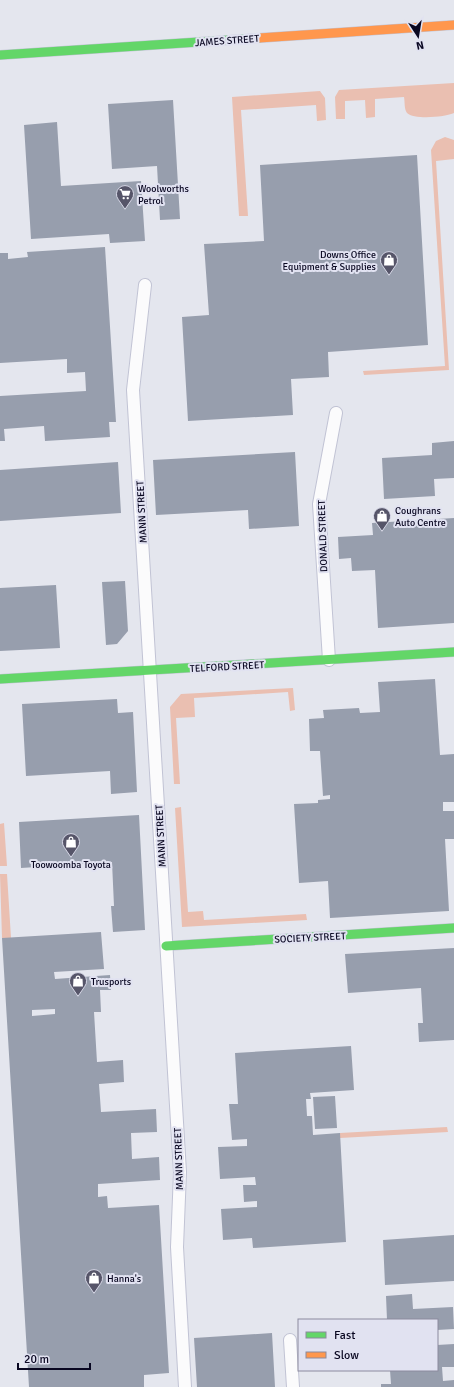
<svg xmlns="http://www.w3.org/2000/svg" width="454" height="1387" font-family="Signika,sans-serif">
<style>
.green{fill:#eabfb1}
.building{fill:#979ead;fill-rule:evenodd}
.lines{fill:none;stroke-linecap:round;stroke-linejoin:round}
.lane-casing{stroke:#c1c3d4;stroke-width:14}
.fast-casing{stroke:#c1c3d4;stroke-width:10}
.slow-casing{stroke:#c1c3d4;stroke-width:10}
.lane{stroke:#fbfbfc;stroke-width:12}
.fast{stroke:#63d668;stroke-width:9}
.slow{stroke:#ff974d;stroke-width:9}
.labels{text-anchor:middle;stroke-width:4;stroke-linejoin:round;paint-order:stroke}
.street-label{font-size:10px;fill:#090721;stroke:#e1e2f1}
.poi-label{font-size:10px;fill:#090721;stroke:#e1e2f1;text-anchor:start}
</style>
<rect width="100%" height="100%" fill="#e4e6ee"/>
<path class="green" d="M454 83V113C446 117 414 120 407 113 404 109 405 102 404 97L375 99V117L366 118 365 100 345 101V119H336L335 97 339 90Z
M320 91 325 98 326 120 317 121 316 105 241 110 248 216H239L232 97Z
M445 137 454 140V159L436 161 449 370 364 375 363 371 445 366 431 150 436 141Z
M293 688 295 710 290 711 288 692 194 698 195 717 176 718 180 784H174L170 707 181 694Z
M181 807 188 912 203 911 204 920 306 914 307 920 182 927 175 808Z
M4 823 7 866H0V824Z
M0 874H7L11 938H2Z
M447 1127 448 1132 340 1138V1133Z"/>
<path class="building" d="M173 100 180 219 160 220 157 166 112 169 108 104Z
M57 122 61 186 141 181 145 241 110 243 109 234 31 239 24 125Z
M417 155 428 345 328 352 329 377 291 379 293 415 188 421 182 317 209 315 204 244 264 241 260 165Z
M105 247 116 422H109L110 437 45 441 44 426 4 429 5 441H0V396L86 391 85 372 67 373V359L0 363V253H8V259L28 257 27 252Z
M454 441V478L434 479 435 496 384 499 382 458 432 455V443Z
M295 452 299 526 249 529 248 510 156 515 153 460Z
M118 462 121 513 0 521V470Z
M454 518V623L378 628 375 570 352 571 351 558 339 559 338 537 373 535 372 523Z
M125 581 128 631 117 644 106 645 102 582Z
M56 585 60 648 0 651V588Z
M435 679 440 755 454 754V802H443V811H454V839H445L449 911 330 918 328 881 299 883 294 804 318 803V800L330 799V795L323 796 320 751H310L309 719 324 718 323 710 359 708 360 713 380 712 378 682Z
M117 699 118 713 133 712 137 792 111 794 110 771 26 776 22 704Z
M139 815 145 930 113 932 111 906H114L112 862 21 868 19 822Z
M101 932 104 969 54 972 55 979 110 975 111 990H100L101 1012H94L97 1062 123 1060 124 1082 99 1084 101 1112 156 1109 157 1132 131 1133 132 1159 159 1157 160 1180 98 1184V1197L107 1196 108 1208 159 1205 169 1373 144 1375V1387H29L2 938ZM55 1009V1014L32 1016V1010Z
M454 948V1040L419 1042 418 1023H423L421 988 348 993 345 954Z
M351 1046 354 1090 310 1093 311 1099H306L307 1116H312L313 1135 340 1133 346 1242 253 1248 252 1238 223 1240 221 1209 257 1207V1201L244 1202 243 1185H256L255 1177 220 1179 218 1147 247 1146V1139L232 1140 229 1104H238L235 1053Z
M335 1096 337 1128 315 1129 313 1097Z
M454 1235V1281L385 1285 383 1240Z
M412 1294 413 1309 453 1307 454 1329 437 1330V1320H387L386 1296Z
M272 1333 275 1387H197L194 1338Z
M454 1344V1367H442L443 1381 454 1380V1387H381V1384H391L390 1370H437V1345Z"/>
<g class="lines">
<g class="lane-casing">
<path id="lane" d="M145 285 133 390 180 1172 177 1247 185 1387
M329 660 319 504 336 413
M290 1340 293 1387"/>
</g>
<g class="fast-casing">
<path id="fast" d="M0 55 259 38
M0 679 454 652
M166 946 454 928"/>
</g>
<g class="slow-casing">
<path id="slow" d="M259 38 454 25"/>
</g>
<use href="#lane" class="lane"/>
<use href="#fast" class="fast"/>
<use href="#slow" class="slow"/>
</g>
<defs>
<g id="supermarket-pin" transform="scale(0.9)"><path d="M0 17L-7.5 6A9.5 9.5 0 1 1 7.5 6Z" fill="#565569" stroke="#e1e2f1"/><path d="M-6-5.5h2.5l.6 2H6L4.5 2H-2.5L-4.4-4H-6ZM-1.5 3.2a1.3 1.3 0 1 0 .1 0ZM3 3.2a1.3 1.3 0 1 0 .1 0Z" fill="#fff"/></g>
<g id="shop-pin" transform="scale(0.9)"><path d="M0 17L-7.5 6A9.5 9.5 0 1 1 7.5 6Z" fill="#565569" stroke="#e1e2f1"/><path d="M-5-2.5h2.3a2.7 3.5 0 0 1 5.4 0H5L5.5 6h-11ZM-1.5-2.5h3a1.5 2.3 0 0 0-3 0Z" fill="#fff"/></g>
</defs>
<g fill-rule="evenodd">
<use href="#supermarket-pin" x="125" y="194"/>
<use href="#shop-pin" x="389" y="260"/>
<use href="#shop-pin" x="382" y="516"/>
<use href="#shop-pin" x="71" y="842"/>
<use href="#shop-pin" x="78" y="981"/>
<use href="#shop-pin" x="94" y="1278"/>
</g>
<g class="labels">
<g class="street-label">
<text transform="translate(227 40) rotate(-4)" y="4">JAMES STREET</text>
<text transform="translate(141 512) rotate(-93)" y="4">MANN STREET</text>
<text transform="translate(322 536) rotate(-92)" y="4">DONALD STREET</text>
<text transform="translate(227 666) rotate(-3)" y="4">TELFORD STREET</text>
<text transform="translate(160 836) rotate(-93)" y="4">MANN STREET</text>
<text transform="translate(310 937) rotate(-3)" y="4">SOCIETY STREET</text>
<text transform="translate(178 1159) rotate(-92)" y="4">MANN STREET</text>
</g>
<g class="poi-label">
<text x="138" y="192">Woolworths<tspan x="138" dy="12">Petrol</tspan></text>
<text x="376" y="258" text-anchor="end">Downs Office<tspan x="376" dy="12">Equipment &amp; Supplies</tspan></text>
<text x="395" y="514">Coughrans<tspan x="395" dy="12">Auto Centre</tspan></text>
<text x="71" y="868" text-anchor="middle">Toowoomba Toyota</text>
<text x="91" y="985">Trusports</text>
<text x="107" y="1282">Hanna's</text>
</g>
</g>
<rect x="298" y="1319" width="140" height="52" fill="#e1e2f1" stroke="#8b8a9e"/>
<rect x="306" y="1332" width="20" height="6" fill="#63d668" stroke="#8b8a9e"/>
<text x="334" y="1339" font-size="12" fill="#090721">Fast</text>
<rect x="306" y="1352" width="20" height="6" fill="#ff974d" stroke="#8b8a9e"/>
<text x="334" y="1359" font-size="12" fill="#090721">Slow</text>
<g transform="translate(418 36) rotate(168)" stroke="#e1e2f1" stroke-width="3" paint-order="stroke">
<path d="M0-3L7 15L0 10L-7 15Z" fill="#090721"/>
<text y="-6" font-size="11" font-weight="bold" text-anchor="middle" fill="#090721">N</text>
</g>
<path d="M18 1363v6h72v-6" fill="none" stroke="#090721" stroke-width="2"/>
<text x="24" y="1363" font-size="12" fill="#090721" stroke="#e1e2f1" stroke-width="3" paint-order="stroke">20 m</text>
</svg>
